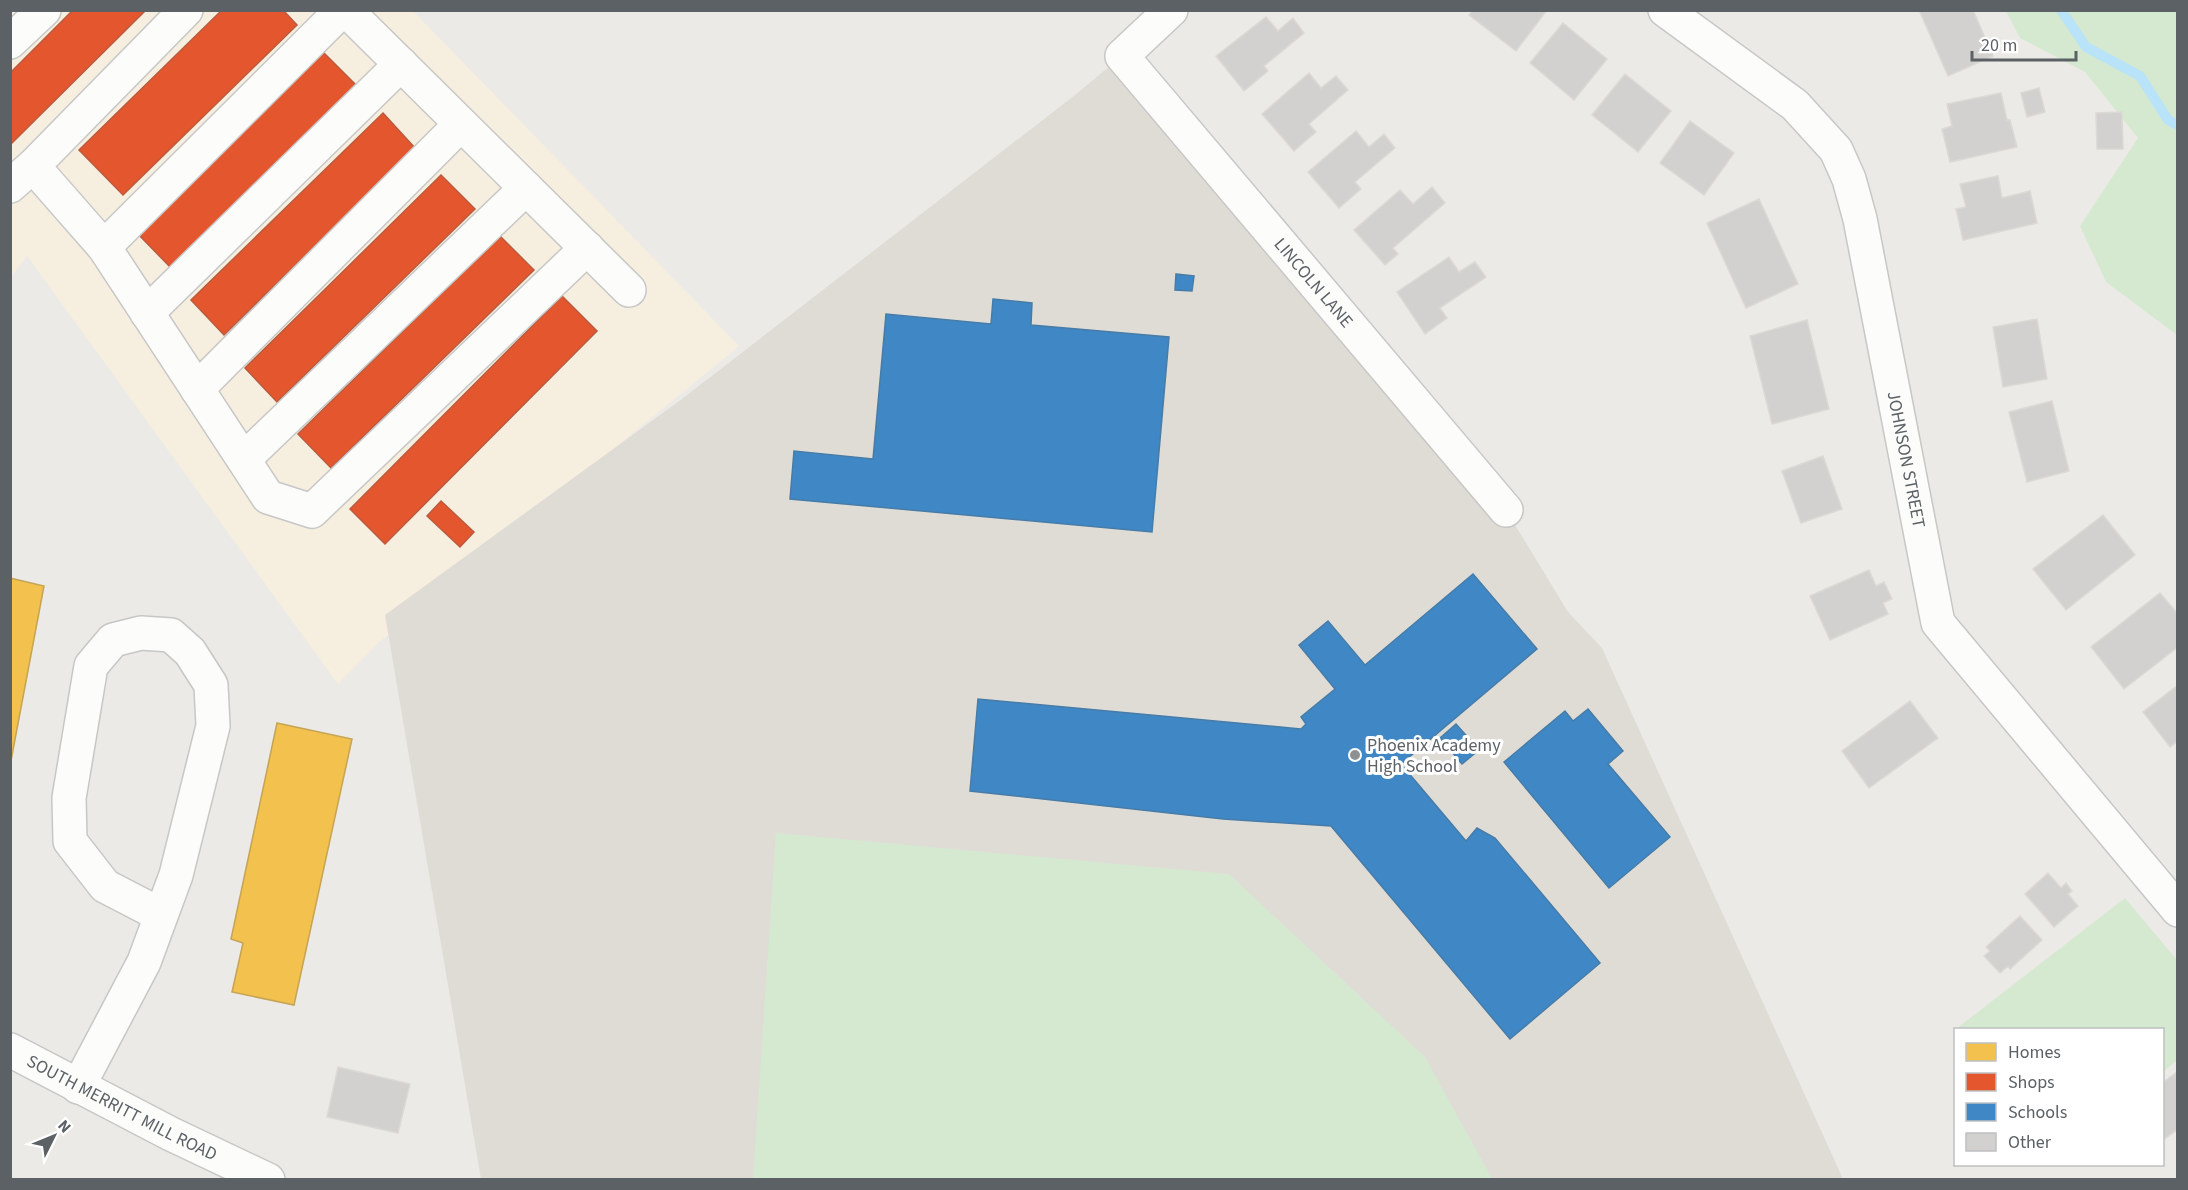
<svg xmlns="http://www.w3.org/2000/svg" width="2188" height="1190" font-family="'Source Sans 3',sans-serif">
<style>
.commercial{fill:#f6eede}
.education{fill:#dfdcd6}
.green{fill:#d5e9d1}
.homes{fill:#f2c14e;stroke:#c5a455;stroke-width:1.5}
.shops{fill:#e4572e;stroke:#bb5a3e;stroke-width:1.5}
.schools{fill:#3f88c5;stroke:#477ca8;stroke-width:1.5}
.lines{fill:none;stroke-linecap:round;stroke-linejoin:round}
.stream{stroke:#b9e3f8;stroke-width:10}
.building{fill:#d3d1cf;stroke:#dcd9d5;stroke-width:1.5}
.minor-casing{stroke:#c7c7c7;stroke-width:36}
.minor{stroke:#fcfcfb;stroke-width:33}
.poi-dot{fill:#8e9192;stroke:#fff;stroke-width:2}
.labels{text-anchor:middle;stroke-width:6;stroke-linejoin:round;paint-order:stroke}
.street-label{font-size:18px;fill:#5b6165;stroke:#fff}
.poi-label{font-size:18px;fill:#5b6165;stroke:#fff;text-anchor:start}
</style>
<rect width="100%" height="100%" fill="#eceae6"/>
<path class="commercial" d="M11 11H413L739 346 376 645 338 684 27 256 11 277Z"/>
<path class="education" d="M1122 56 1506 510 1568 612 1602 648 1843 1179H481L385 615 682 399 1075 95Z"/>
<path class="green" d="M2006 11H2177V335L2106 282 2080 226 2138 138 2085 72 2020 38Z
M776 833 1229 874 1425 1057 1492 1179H753Z
M2125 898 2177 960V1060L2163 1072 2162 1030 1956 1029Z"/>
<path class="homes" d="M10 578 44 586 10 766Z
M277 723 352 739 294 1005 232 992 243 943 231 939Z"/>
<path class="shops" d="M73 10H146L10 145V73Z
M222 10H283L297 25 123 195 79 150Z
M323 52 357 86 171 268 138 234Z
M383 113 415 148 224 335 191 300Z
M441 175 475 209 277 402 245 368Z
M500 236 534 270 331 468 298 434Z
M562 296 597 331 385 544 350 509Z
M441 501 474 532 460 547 427 516Z"/>
<path class="schools" d="M1176 274 1194 276 1192 291 1175 290Z
M993 299 1032 303 1031 325 1169 337 1152 532 790 499 794 451 873 459 886 314 991 324Z
M1473 574 1537 649 1401 764 1466 841 1477 828 1495 838 1600 963 1510 1039 1331 826 1223 819 970 791 978 699 1301 729 1306 724 1301 717 1335 689 1299 645 1328 621 1365 665Z
M1588 709 1623 751 1608 764 1670 837 1609 888 1504 762 1565 711 1573 721Z
M1456 724 1479 750 1462 764 1440 738Z"/>
<g class="lines">
<path class="stream" d="M2061 10 2086 47 2140 76 2168 120 2178 125"/>
</g>
<path class="building" d="M1473 10H1547L1516 51 1469 15Z
M1919 10H1973L1993 56 1948 76Z
M1266 17 1278 31 1293 18 1304 33 1264 66 1268 71 1244 91 1216 56Z
M1563 23 1607 59 1574 100 1530 63Z
M1309 73 1321 88 1336 76 1348 90 1309 124 1316 132 1294 151 1262 114Z
M1625 74 1671 111 1638 152 1592 115Z
M2039 88 2045 112 2027 117 2021 93Z
M2001 93 2007 120H2010L2017 147 1950 162 1942 129 1952 126 1947 104Z
M2122 112 2123 149H2097L2096 113Z
M1690 121 1734 153 1704 195 1660 163Z
M1356 131 1369 147 1384 134 1395 148 1355 182 1361 189 1339 208 1308 172Z
M1998 176 2002 198 2030 191 2037 223 1963 240 1956 209 1966 207 1960 184Z
M1432 187 1445 203 1393 248 1398 254 1385 265 1354 230 1400 190 1413 204Z
M1759 199 1798 284 1746 308 1707 223Z
M1449 257 1459 272 1475 262 1486 277 1440 308 1447 318 1425 334 1397 292Z
M2037 319 2047 379 2003 387 1993 327Z
M1807 320 1829 409 1772 424 1750 336Z
M2052 401 2069 471 2027 482 2009 412Z
M1823 456 1842 509 1801 523 1782 471Z
M2103 515 2135 555 2066 610 2033 569Z
M1869 570 1876 586 1884 582 1892 599 1883 603 1888 614 1830 640 1810 596Z
M2160 593 2178 614V647L2124 689 2091 647Z
M2178 685V741L2170 747 2143 712Z
M1910 701 1938 738 1869 788 1842 751Z
M2048 873 2061 888 2066 883 2072 891 2068 894 2078 906 2054 927 2025 894Z
M2020 916 2042 940 2010 969 2008 966 2000 973 1984 956 1990 951 1986 947Z
M338 1067 410 1084 398 1133 327 1117Z
M2178 1071V1129L2163 1140 2162 1083Z"/>
<g class="lines">
<g class="minor-casing">
<g id="minor">
<path d="M186 10 33 166 104 247 342 10"/>
<path d="M346 10 629 290"/>
<path id="s1" d="M1171 10 1122 56 1506 510"/>
<path id="s2" d="M1665 10 1795 105 1836 150 1849 179 1860 219 1938 623 2178 910"/>
<path d="M10 42 44 10"/>
<path d="M10 186 33 166"/>
<path d="M104 247 268 497 312 511 587 248"/>
<path d="M147 313 401 64"/>
<path d="M197 389 461 124"/>
<path d="M244 459 526 188"/>
<path id="s3" d="M10 1050 171 1134 268 1180"/>
<path d="M78 1087 144 962 176 875 213 726 211 685 190 652 171 635 141 633 113 640 91 666 69 798 70 841 105 886 161 915"/>
</g>
</g>
<use href="#minor" class="minor"/>
</g>
<circle class="poi-dot" cx="1355" cy="755" r="6"/>
<g class="labels">
<g class="street-label">
<text dy="6" stroke="none"><textPath href="#s1" startOffset="364">LINCOLN LANE</textPath></text>
<text dy="6" stroke="none"><textPath href="#s2" startOffset="540">JOHNSON STREET</textPath></text>
<text dy="6" stroke="none"><textPath href="#s3" startOffset="126">SOUTH MERRITT MILL ROAD</textPath></text>
</g>
<g class="poi-label">
<text x="1367" y="751">Phoenix Academy<tspan x="1367" dy="21">High School</tspan></text>
</g>
</g>
<rect width="2188" height="1190" fill="none" stroke="#5b6165" stroke-width="24"/>
<rect x="1954" y="1028" width="210" height="138" fill="#ffffff" stroke="#bdc0c1" stroke-width="1.5"/>
<rect x="1966" y="1043" width="30" height="18" fill="#f2c14e" stroke="#bdc0c1" stroke-width="1.5"/>
<text x="2008" y="1058" font-size="18" fill="#5b6165">Homes</text>
<rect x="1966" y="1073" width="30" height="18" fill="#e4572e" stroke="#bdc0c1" stroke-width="1.5"/>
<text x="2008" y="1088" font-size="18" fill="#5b6165">Shops</text>
<rect x="1966" y="1103" width="30" height="18" fill="#3f88c5" stroke="#bdc0c1" stroke-width="1.5"/>
<text x="2008" y="1118" font-size="18" fill="#5b6165">Schools</text>
<rect x="1966" y="1133" width="30" height="18" fill="#d3d1cf" stroke="#bdc0c1" stroke-width="1.5"/>
<text x="2008" y="1148" font-size="18" fill="#5b6165">Other</text>
<g transform="translate(54 1136) rotate(47)" stroke="#ffffff" stroke-width="4.5" paint-order="stroke">
<path d="M0-4.5L10 22L0 15L-10 22Z" fill="#5b6165"/>
<text y="-9" font-size="16" font-weight="bold" text-anchor="middle" fill="#5b6165">N</text>
</g>
<path d="M1972 51v9h104v-9" fill="none" stroke="#5b6165" stroke-width="3"/>
<text x="1981" y="51" font-size="18" fill="#5b6165" stroke="#ffffff" stroke-width="4.5" paint-order="stroke">20 m</text>
</svg>
